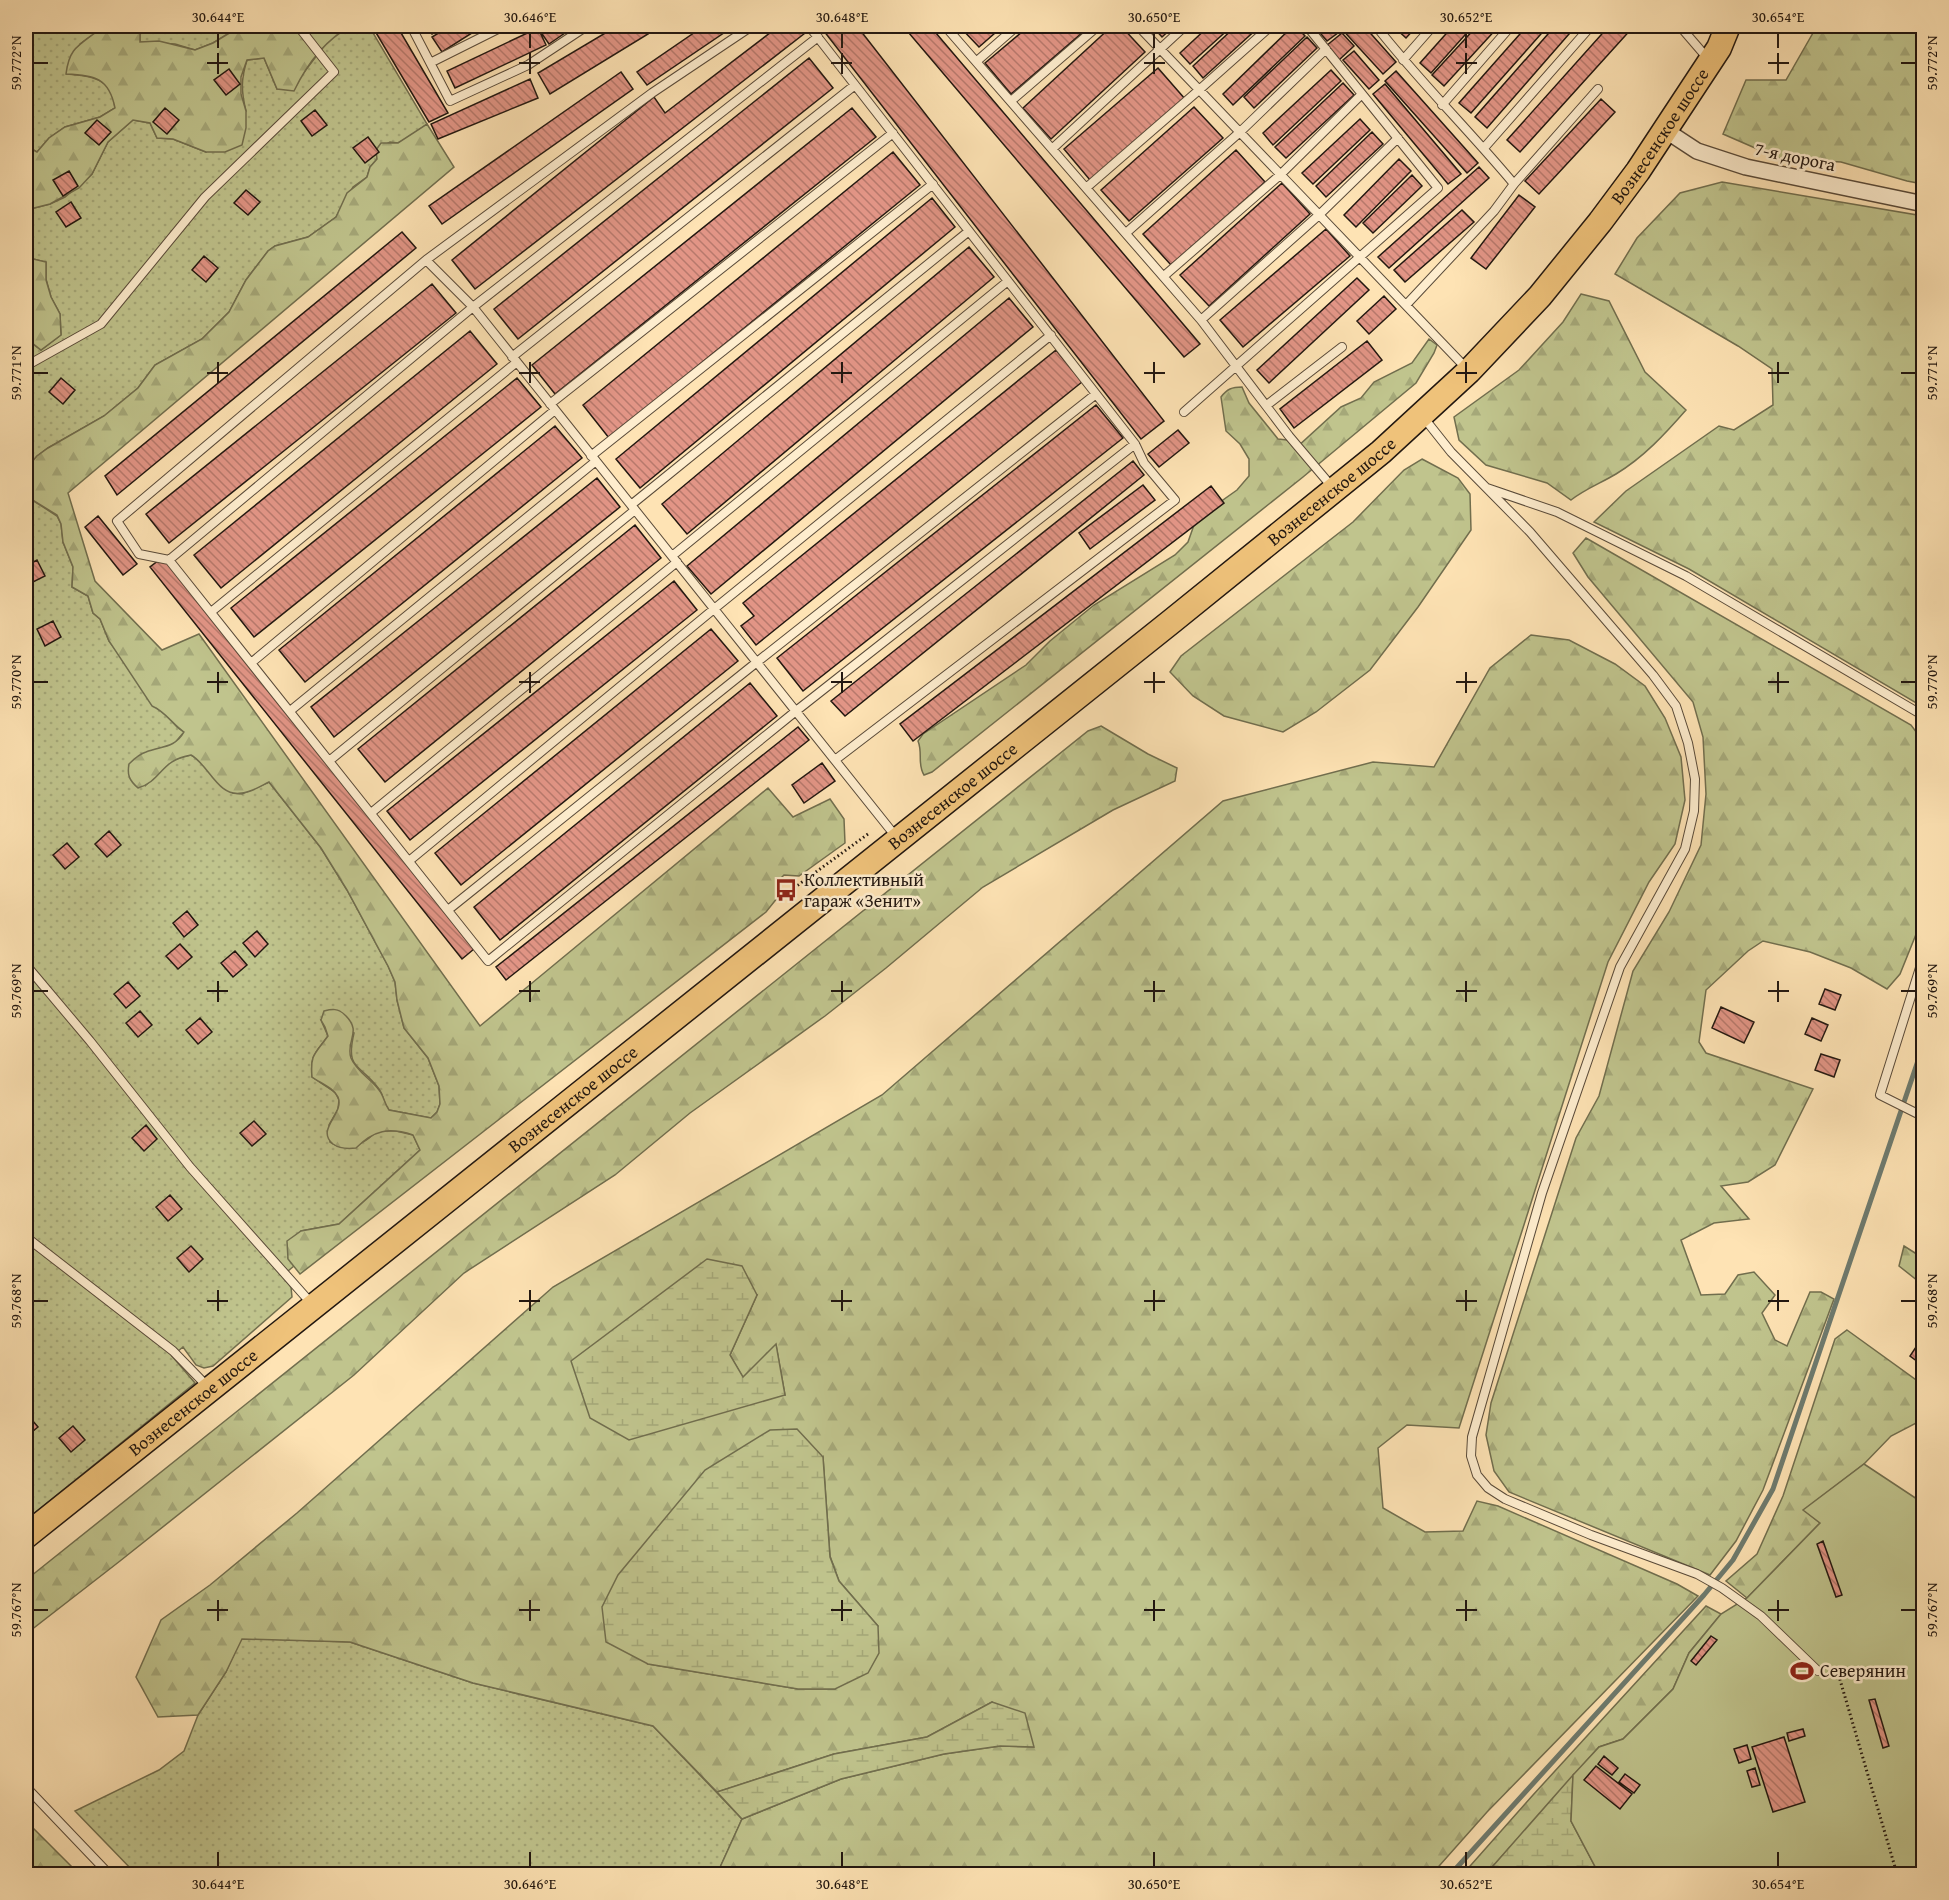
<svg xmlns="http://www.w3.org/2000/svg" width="1949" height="1900" font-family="'Gentium Book Plus',serif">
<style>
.green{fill:url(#green-dots);stroke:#716e4e;stroke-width:1.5}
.forest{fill:url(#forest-firs);stroke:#716e4e;stroke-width:1.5;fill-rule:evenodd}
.wetland{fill:url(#wetland-marsh);stroke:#716e4e;stroke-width:1.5}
.pitch{fill:#c0c48d;stroke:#716e4e;stroke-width:1.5}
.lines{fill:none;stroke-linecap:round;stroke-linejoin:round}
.stream{stroke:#6e7b6f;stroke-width:5}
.building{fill:url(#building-back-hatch);stroke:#221710;stroke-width:1.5}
.service-casing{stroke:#594a39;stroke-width:10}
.minor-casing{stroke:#594a39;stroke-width:18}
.primary-casing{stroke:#221710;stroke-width:27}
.path{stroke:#221710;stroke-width:3;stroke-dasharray:1.5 3;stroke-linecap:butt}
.service{stroke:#feedce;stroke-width:8}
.minor{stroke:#feedce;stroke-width:15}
.primary{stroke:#efc27a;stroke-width:24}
.ticks{fill:none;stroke:#221710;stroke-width:2}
.labels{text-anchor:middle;stroke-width:5;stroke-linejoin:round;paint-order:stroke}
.street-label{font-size:18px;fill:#221710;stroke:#feedce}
.poi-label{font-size:18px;fill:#221710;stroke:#feedce;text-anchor:start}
.neatline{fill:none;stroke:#221710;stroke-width:2}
.ticks-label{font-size:15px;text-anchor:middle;fill:#221710}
</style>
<defs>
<pattern id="green-dots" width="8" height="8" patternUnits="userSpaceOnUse" patternTransform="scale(1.5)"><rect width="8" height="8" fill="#c0c48d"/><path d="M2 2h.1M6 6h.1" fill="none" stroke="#a5a879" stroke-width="1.8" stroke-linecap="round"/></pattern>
<pattern id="forest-firs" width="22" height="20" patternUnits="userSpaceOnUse" patternTransform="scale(1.5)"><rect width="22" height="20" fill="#c0c48d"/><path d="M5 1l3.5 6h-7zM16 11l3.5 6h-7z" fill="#a5a879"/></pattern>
<pattern id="wetland-marsh" width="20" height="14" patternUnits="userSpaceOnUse" patternTransform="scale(1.5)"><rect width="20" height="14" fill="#c0c48d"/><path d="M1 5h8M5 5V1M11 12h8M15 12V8" fill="none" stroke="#a5a879"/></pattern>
<pattern id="building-back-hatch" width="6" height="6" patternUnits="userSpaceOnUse" patternTransform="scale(1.5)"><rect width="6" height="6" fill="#e29586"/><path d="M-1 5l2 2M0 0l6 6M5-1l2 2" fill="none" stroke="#b7796c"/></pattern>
</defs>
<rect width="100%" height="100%" fill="#fee3b4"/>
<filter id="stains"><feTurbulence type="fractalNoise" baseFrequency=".00333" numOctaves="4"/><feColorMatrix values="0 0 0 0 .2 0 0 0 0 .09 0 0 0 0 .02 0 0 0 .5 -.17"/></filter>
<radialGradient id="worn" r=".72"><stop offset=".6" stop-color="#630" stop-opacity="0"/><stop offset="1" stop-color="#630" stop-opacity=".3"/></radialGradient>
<path class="green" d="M26 26H95V33L80 44 67 74C82 75 105 77 112 93 114 97 114 103 115 108L100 117 65 127 49 138 37 152 26 146Z
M140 26H241L213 43 195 50 175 44 140 42Z
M351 26H369L427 124 406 139 398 143 390 142 376 150 377 159 370 167 367 177 353 187 336 217 308 237 275 246 268 251 246 280 229 312 202 339 155 365 138 388 104 416 48 448 37 456 26 469V339L41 350 61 335 60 314 51 297 46 279V262L29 258 26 259V210L50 204 65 197 92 174 108 142 133 120 150 123 157 138 173 139 206 152 246 111C241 91 241 79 247 60L264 58 277 89 302 75 324 46 336 34Z
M26 496 57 516 61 524 63 542 73 567 72 587 88 596 93 613 100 619 109 641 162 710 177 727 184 732 173 745 154 750 146 785 172 760 191 755 198 759 233 793 242 794 269 782 321 848 347 890 388 966 395 982 397 1000 404 1028 428 1058 439 1086 440 1104 437 1112 431 1118 389 1110C383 1103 384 1096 379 1089 360 1063 345 1071 354 1033L321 1020 328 1036C315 1054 310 1054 312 1077L335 1092 339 1100 338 1109 329 1125 330 1142C347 1153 363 1145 377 1131H396L413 1135 420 1150 339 1224 301 1231 288 1258 294 1266 282 1276 291 1287 292 1297 213 1366 204 1368 196 1365 183 1347 172 1356 195 1383 26 1520Z
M241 1638 350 1642 473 1683 653 1726 742 1819 717 1874H136L75 1811 159 1770 184 1751 198 1715 226 1672Z"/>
<path class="forest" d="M95 26H140V42L159 41 195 50 213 43 241 26H351C325 40 307 64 294 91L277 89 264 58 247 60 241 77V94L246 111V128L242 145 225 152H206L173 139 157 138 150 123 133 120 108 142 92 174 79 188 50 204 26 210V146L37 152 49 138 65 127 100 117 115 108C109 78 95 75 66 74 69 50 76 47 95 33Z
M1817 26H1907L1923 31V184L1907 181 1841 162 1778 158 1723 134 1746 80H1786Z
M427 124 454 167 68 493 95 581 162 650 199 634 480 1026 768 788 793 817 830 799 844 819 845 843 799 876 784 875 776 883 778 897 766 912 300 1274 288 1259 287 1241 301 1231 339 1224 420 1150 413 1135C389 1127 374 1130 356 1148 348 1149 340 1149 333 1144 315 1129 345 1114 338 1097 334 1088 320 1083 312 1077 310 1054 315 1054 328 1036L325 1027 321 1020 324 1011C332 1009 338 1008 345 1015 363 1032 345 1041 351 1058 356 1071 371 1079 379 1090 384 1096 384 1103 389 1110L431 1118 437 1112 440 1104 439 1086 428 1058 404 1028 397 1000 395 982 388 966 347 890 321 848 269 782C261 786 252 792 242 793 218 798 209 765 191 755 160 760 162 781 138 788 129 780 127 775 129 764 134 759 139 754 146 752 162 746 175 748 184 732 172 724 166 712 152 706L109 641 100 619 93 613 88 596 72 587 73 567 63 542 61 524 57 515 26 496V469L37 456 48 448 104 416 138 388 155 365 202 339 229 312 246 280 268 251 275 246 308 237 336 217 347 193 367 177 370 167 377 159 376 150 381 143H398Z
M1722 182 1923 216V707L1689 569 1594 522 1626 491 1719 426 1734 430 1773 405 1772 369 1738 346 1615 274 1637 238 1680 193Z
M29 258 46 262V280L51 297 60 314 61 335 41 350 26 338V259Z
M1581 294 1609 301 1645 372 1686 410C1665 434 1644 457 1616 474 1601 483 1585 489 1571 500L1547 483 1486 465 1459 440 1454 417 1519 370 1563 322Z
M1429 339 1437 345 1434 353 1416 383 1303 477 932 772 924 775C917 764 923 753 918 741L923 734 1026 665 1050 641 1094 605 1175 555 1188 542 1194 525 1206 512 1237 490 1249 476V459L1240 444 1226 431 1221 397C1227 389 1232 387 1242 387L1249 403 1278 439 1287 440 1297 447 1341 407 1361 398 1374 382 1412 363Z
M1422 459 1458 478 1470 494 1471 530 1418 607 1370 670 1316 712 1283 732 1224 716 1193 696 1170 672 1181 656 1353 522 1404 470Z
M1586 538 1911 725 1923 741V917L1900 974 1887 989 1851 968 1810 952 1763 941 1748 951 1706 990 1699 1042 1706 1053 1813 1089 1775 1165 1748 1182 1721 1186 1749 1219 1714 1223 1681 1240 1701 1295 1725 1294 1738 1275 1754 1272 1775 1295 1762 1313 1775 1340 1787 1346 1810 1292H1821L1834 1299 1763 1490 1736 1541 1710 1575 1509 1492 1494 1471 1486 1435 1491 1403 1576 1138 1599 1096 1633 971 1669 912 1701 845 1706 794 1703 737 1693 702 1588 577 1573 553Z
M1531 635 1569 640 1615 664 1645 686 1665 718 1681 757 1685 800 1675 844 1649 882 1608 962 1459 1428 1407 1425 1378 1448 1383 1508 1425 1532 1463 1531 1477 1501 1498 1506 1677 1584 1698 1596 1487 1812 1432 1874H717L742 1819 841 1779 944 1754 1000 1746 1033 1747 992 1702 927 1737 834 1754 717 1792 653 1726 473 1683 350 1642 242 1639 226 1672 198 1715 158 1717 136 1677 161 1620 210 1585 297 1513 553 1287 882 1095 1223 801 1373 762 1434 767 1490 668ZM757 1295 730 1355 743 1378 776 1345 785 1395 572 1361ZM823 1457 830 1556 839 1581 878 1626 835 1689H798L648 1664Z
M1101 726 1148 754 1177 768 1175 781 1113 810 983 887 886 968 825 1016 690 1113 615 1175 464 1273 354 1375 120 1561 26 1634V1580L1088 731Z
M1904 1246 1923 1258V1285L1899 1266Z
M1847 1330 1923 1385V1426L1916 1423 1891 1436 1864 1464 1804 1510 1820 1523 1747 1598 1726 1581 1757 1554 1783 1496 1835 1339Z
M1706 1606 1721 1614 1689 1653 1673 1689 1623 1739 1599 1747 1486 1874H1463L1533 1795Z
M26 1821 79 1874H26Z"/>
<path class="wetland" d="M707 1259 742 1266 757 1295 730 1355 743 1377 776 1344 785 1395 629 1440 590 1418 571 1361Z
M797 1429 823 1457 830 1557 839 1581 878 1626 879 1653 868 1673 835 1689H798L648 1664 606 1642 602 1607 618 1575 705 1470 770 1430Z
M992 1702 1025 1713 1034 1747 1000 1746 944 1754 841 1779 742 1819 717 1792 834 1754 927 1737Z
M1573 1775 1571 1821 1599 1874H1486Z"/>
<path class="pitch" d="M1864 1464 1923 1503V1874H1599L1571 1821 1573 1775 1599 1747 1623 1739 1673 1689 1689 1653 1721 1614 1747 1598 1820 1523 1803 1510Z"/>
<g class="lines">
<path class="stream" d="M1451 1874 1704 1595 1733 1560 1773 1489 1924 1043"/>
</g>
<path class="building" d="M372 26H397L448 113 429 122Z
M426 26H446L432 34Z
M450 26H483L442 52 432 37Z
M541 26H575L549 44 538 28Z
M617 26H643L648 34 550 94 538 73Z
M704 26H734L647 85 637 72Z
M779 26H805L809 30 475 289 452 260 654 97 665 113Z
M820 26H857L1164 421 1141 439Z
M903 26H930L1200 344 1184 357Z
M959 26H1003L979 47Z
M1029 26H1090L1011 94 985 63Z
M1112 26H1121L1145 52 1051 139 1023 108Z
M1152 26H1174L1162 37Z
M1209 26H1232L1190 64 1180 53Z
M1236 26H1260L1203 78 1193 66Z
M1293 26H1296L1305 36 1233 105 1223 94Z
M1314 26H1334L1339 32 1327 41Z
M1339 26H1364L1396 62 1383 74Z
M1396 26H1417L1406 38 1394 27Z
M1453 26H1473L1431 73 1420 63Z
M1477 26H1499L1444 86 1432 75Z
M1527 26H1548L1471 113 1459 103Z
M1555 26H1576L1487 128 1475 117Z
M1609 26H1634L1520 152 1507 140Z
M538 28 546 45 455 88 447 71Z
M1342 33 1354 46 1339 60 1326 46Z
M1307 37 1317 48 1254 108 1244 97Z
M1354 51 1379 80 1369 89 1343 60Z
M809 58 833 88 518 339 494 309Z
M1158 68 1185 99 1090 180 1064 149Z
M229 69 240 84 226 95 214 80Z
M1331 70 1341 81 1273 145 1263 133Z
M1396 71 1478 163 1467 173 1385 81Z
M621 72 633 89 442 224 429 206Z
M530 79 538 98 438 139 431 124Z
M1343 83 1354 95 1286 158 1275 147Z
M1385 84 1461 174 1448 184 1373 94Z
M1601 99 1615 112 1539 194 1525 181Z
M1194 107 1223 138 1129 221 1101 190Z
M165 108 179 120 167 134 153 122Z
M852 108 876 137 555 394 532 365Z
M315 110 327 125 312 136 301 121Z
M1360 119 1370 130 1313 184 1302 173Z
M97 120 111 132 99 145 85 133Z
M1372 132 1383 144 1326 197 1316 186Z
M368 137 379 152 365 163 353 148Z
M1236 150 1265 182 1171 265 1143 234Z
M893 152 920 185 609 438 583 405Z
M1399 159 1411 171 1356 227 1344 215Z
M1479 167 1489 178 1389 268 1378 257Z
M69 171 78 186 63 196 53 180Z
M1412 175 1422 186 1373 233 1363 223Z
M1282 183 1310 214 1209 306 1180 275Z
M246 190 260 202 248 215 234 203Z
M1519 195 1535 207 1486 269 1471 258Z
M932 198 955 227 640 488 616 459Z
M71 202 81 218 66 227 56 212Z
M1462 210 1474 222 1405 282 1394 270Z
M1326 229 1350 256 1243 347 1220 320Z
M402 232 416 248 117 495 105 476Z
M969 247 994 277 687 534 662 504Z
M204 256 218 268 206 282 192 270Z
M1357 278 1369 290 1269 383 1257 370Z
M432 284 456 313 169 543 146 514Z
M1384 296 1396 309 1369 334 1357 321Z
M1009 298 1033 327 711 594 687 566Z
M470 331 497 364 221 588 194 555Z
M1367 341 1382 360 1294 428 1280 409Z
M1056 350 1082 382 756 645 741 626 754 616 743 603Z
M61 378 75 390 63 404 49 392Z
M517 378 541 407 254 637 231 608Z
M1096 405 1123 438 803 691 777 658Z
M555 426 582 458 305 682 279 650Z
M1178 430 1189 443 1159 467 1148 454Z
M1133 461 1144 475 845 716 831 701Z
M597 478 620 507 334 737 311 707Z
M1143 485 1155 500 1090 549 1079 533Z
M1211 486 1224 503 913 741 900 724Z
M98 516 137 564 123 575 85 527Z
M635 525 661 558 385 782 358 749Z
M163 557 474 949 462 959 150 567Z
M37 560 45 576 29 584 26 578V566Z
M674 581 697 610 410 840 387 811Z
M53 621 61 637 45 646 37 629Z
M711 629 738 661 461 885 435 853Z
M750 683 777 716 500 940 474 907Z
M798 727 809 740 506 980 496 967Z
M822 763 835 781 804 803 792 785Z
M109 831 121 845 107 857 95 844Z
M67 843 79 857 65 869 53 855Z
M187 911 198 925 184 937 173 923Z
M257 931 268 944 255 957 243 943Z
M180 944 192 957 178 969 166 956Z
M235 951 247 965 233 977 221 963Z
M128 982 140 996 126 1008 114 994Z
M1825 989 1841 995 1835 1010 1819 1004Z
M1721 1007 1754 1022 1744 1043 1712 1028Z
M140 1011 152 1025 138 1037 126 1023Z
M200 1018 212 1032 198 1044 186 1030Z
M1812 1018 1828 1025 1821 1041 1805 1034Z
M1821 1054 1840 1060 1834 1077 1815 1070Z
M254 1121 266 1134 252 1146 240 1133Z
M146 1125 157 1139 144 1151 132 1138Z
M170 1195 182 1209 168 1221 156 1207Z
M191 1246 203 1259 189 1272 177 1258Z
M1924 1335V1354L1918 1362 1910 1356Z
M26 1413 38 1427 26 1437Z
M73 1426 85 1440 71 1452 59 1438Z
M1823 1541 1842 1595 1836 1597 1817 1544Z
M1711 1636 1717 1640 1696 1665 1691 1661Z
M1875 1699 1889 1746 1883 1748 1869 1700Z
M1803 1729 1805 1736 1789 1741 1787 1733Z
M1784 1737 1805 1802 1773 1812 1752 1747Z
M1747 1745 1751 1759 1739 1763 1734 1749Z
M1604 1756 1618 1768 1612 1775 1598 1764Z
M1596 1766 1632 1794 1620 1809 1584 1780Z
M1755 1768 1760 1785 1752 1787 1747 1771Z
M1625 1774 1640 1785 1634 1793 1619 1782Z"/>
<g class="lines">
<g class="service-casing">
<path id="service" d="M411 26 450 101 528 65 587 26
M752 26 652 93 426 260 117 521 139 554 169 560 488 961 796 711 1135 444
M809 26 1135 444 1144 463 1175 500 835 760
M945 26 1201 320 1289 436 1333 488
M1138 26 1467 369
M1376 26C1419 81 1469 130 1514 184
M1684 26V31L1709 60
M1403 60 1433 26
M977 61 1017 26
M432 62 504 26
M1011 101 1098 26
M1442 105 1511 26
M1484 148 1591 26
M1052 149 1185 26
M1086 188 1199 90 1271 26
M1126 233 1240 132 1326 49
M426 260 473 307 897 838
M1164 276 1280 175 1362 94
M1406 305 1494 211 1514 184 1598 89
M1201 320 1319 215 1398 138
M512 357 855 85
M26 366 101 324 205 197 334 72 298 26
M550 404 893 133
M1267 405 1342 347
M1184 412 1438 188 1307 26
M1424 418 1451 452 1530 532 1653 675 1676 706 1688 743 1695 779 1694 811 1685 849 1620 967 1542 1193 1472 1437 1471 1456 1477 1475 1488 1488 1505 1499 1591 1535 1697 1574 1722 1588 1761 1616 1818 1671
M591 456 933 184
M1487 488 1557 512 1686 576 1924 716
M631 505 969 231
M672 556 1008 281
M169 560 473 307 818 37
M211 612 517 362
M251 663 555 410
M290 711 596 461
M329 761 635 510
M371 813 677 562
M409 861 714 609 1051 335
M448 910 757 662 1096 394
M1924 955 1880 1095 1924 1117
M26 965 90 1041 190 1167 311 1303
M26 1237 173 1351 207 1386
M26 1787 109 1874"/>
</g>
<g class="minor-casing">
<path id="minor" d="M1665 130 1697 151 1746 167 1924 204"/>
</g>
<g class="primary-casing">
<g id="primary">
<path id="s1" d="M26 1536 1172 621 1381 452 1469 371 1540 296 1600 222 1638 171 1719 48 1728 26"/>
</g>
</g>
<path class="path" d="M794 888 868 834
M1831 1672 1838 1673 1897 1874"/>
<use href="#service" class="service"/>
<use href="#minor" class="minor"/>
<use href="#primary" class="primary"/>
</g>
<path class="ticks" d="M218 33V48M530 33V48M842 33V48M1154 33V48M1466 33V48M1778 33V48M218 53V74M530 53V74M842 53V74M1154 53V74M1466 53V74M1778 53V74M33 63H48M207 63H228M519 63H540M831 63H852M1144 63H1165M1456 63H1477M1768 63H1789M1901 63H1916M218 362V383M530 362V383M842 362V383M1154 362V383M1466 362V383M1778 362V383M33 373H48M207 373H228M519 373H540M831 373H852M1144 373H1165M1456 373H1477M1768 373H1789M1901 373H1916M218 672V693M530 672V693M842 672V693M1154 672V693M1466 672V693M1778 672V693M33 682H48M207 682H228M519 682H540M831 682H852M1144 682H1165M1456 682H1477M1768 682H1789M1901 682H1916M218 981V1002M530 981V1002M842 981V1002M1154 981V1002M1466 981V1002M1778 981V1002M33 991H48M207 991H228M519 991H540M831 991H852M1144 991H1165M1456 991H1477M1768 991H1789M1901 991H1916M218 1290V1311M530 1290V1311M842 1290V1311M1154 1290V1311M1466 1290V1311M1778 1290V1311M33 1301H48M207 1301H228M519 1301H540M831 1301H852M1144 1301H1165M1456 1301H1477M1768 1301H1789M1901 1301H1916M218 1600V1621M530 1600V1621M842 1600V1621M1154 1600V1621M1466 1600V1621M1778 1600V1621M33 1610H48M207 1610H228M519 1610H540M831 1610H852M1144 1610H1165M1456 1610H1477M1768 1610H1789M1901 1610H1916M218 1852V1867M530 1852V1867M842 1852V1867M1154 1852V1867M1466 1852V1867M1778 1852V1867"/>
<defs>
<g id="bus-bare" transform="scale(1.8)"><path d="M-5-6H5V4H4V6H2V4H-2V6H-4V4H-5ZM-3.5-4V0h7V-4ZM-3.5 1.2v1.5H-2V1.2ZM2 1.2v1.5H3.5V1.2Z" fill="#8f2418" stroke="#feedce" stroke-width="2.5" paint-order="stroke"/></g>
<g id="stadium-bare" transform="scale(1.8)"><path d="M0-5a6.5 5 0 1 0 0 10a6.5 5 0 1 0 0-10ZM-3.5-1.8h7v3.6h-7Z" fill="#8f2418" stroke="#feedce" stroke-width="2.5" paint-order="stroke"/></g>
</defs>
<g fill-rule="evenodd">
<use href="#bus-bare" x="786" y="890"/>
<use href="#stadium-bare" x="1802" y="1671"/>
</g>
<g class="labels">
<g class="street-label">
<text dy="6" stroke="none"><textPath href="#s1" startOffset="2158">Вознесенское шоссе</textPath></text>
<text transform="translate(1795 157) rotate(12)" y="6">7-я дорога</text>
<text dy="6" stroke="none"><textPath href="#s1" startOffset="1672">Вознесенское шоссе</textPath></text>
<text dy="6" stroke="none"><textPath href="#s1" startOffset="1186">Вознесенское шоссе</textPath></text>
<text dy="6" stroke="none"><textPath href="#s1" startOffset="700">Вознесенское шоссе</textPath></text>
<text dy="6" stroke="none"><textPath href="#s1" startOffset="214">Вознесенское шоссе</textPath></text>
</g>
<g class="poi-label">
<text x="804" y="886">Коллективный<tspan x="804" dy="21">гараж «Зенит»</tspan></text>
<text x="1820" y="1677">Северянин</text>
</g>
</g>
<rect width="1949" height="1900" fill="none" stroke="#fee3b4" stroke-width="66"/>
<rect x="33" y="33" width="1883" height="1834" class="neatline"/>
<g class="ticks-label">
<text x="218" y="22">30.644°E</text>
<text x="530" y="22">30.646°E</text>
<text x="842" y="22">30.648°E</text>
<text x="1154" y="22">30.650°E</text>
<text x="1466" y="22">30.652°E</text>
<text x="1778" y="22">30.654°E</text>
<text transform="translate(16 63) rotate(-90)" y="5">59.772°N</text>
<text transform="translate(1932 63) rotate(-90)" y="5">59.772°N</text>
<text transform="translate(16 373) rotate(-90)" y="5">59.771°N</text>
<text transform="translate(1932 373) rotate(-90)" y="5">59.771°N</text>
<text transform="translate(16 682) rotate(-90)" y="5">59.770°N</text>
<text transform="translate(1932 682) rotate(-90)" y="5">59.770°N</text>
<text transform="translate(16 991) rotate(-90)" y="5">59.769°N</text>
<text transform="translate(1932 991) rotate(-90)" y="5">59.769°N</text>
<text transform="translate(16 1301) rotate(-90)" y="5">59.768°N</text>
<text transform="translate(1932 1301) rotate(-90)" y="5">59.768°N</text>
<text transform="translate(16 1610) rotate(-90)" y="5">59.767°N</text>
<text transform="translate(1932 1610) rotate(-90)" y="5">59.767°N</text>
<text x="218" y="1889">30.644°E</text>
<text x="530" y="1889">30.646°E</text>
<text x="842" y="1889">30.648°E</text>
<text x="1154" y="1889">30.650°E</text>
<text x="1466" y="1889">30.652°E</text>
<text x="1778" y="1889">30.654°E</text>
</g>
<rect width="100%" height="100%" filter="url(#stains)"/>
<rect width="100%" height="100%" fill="url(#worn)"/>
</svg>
